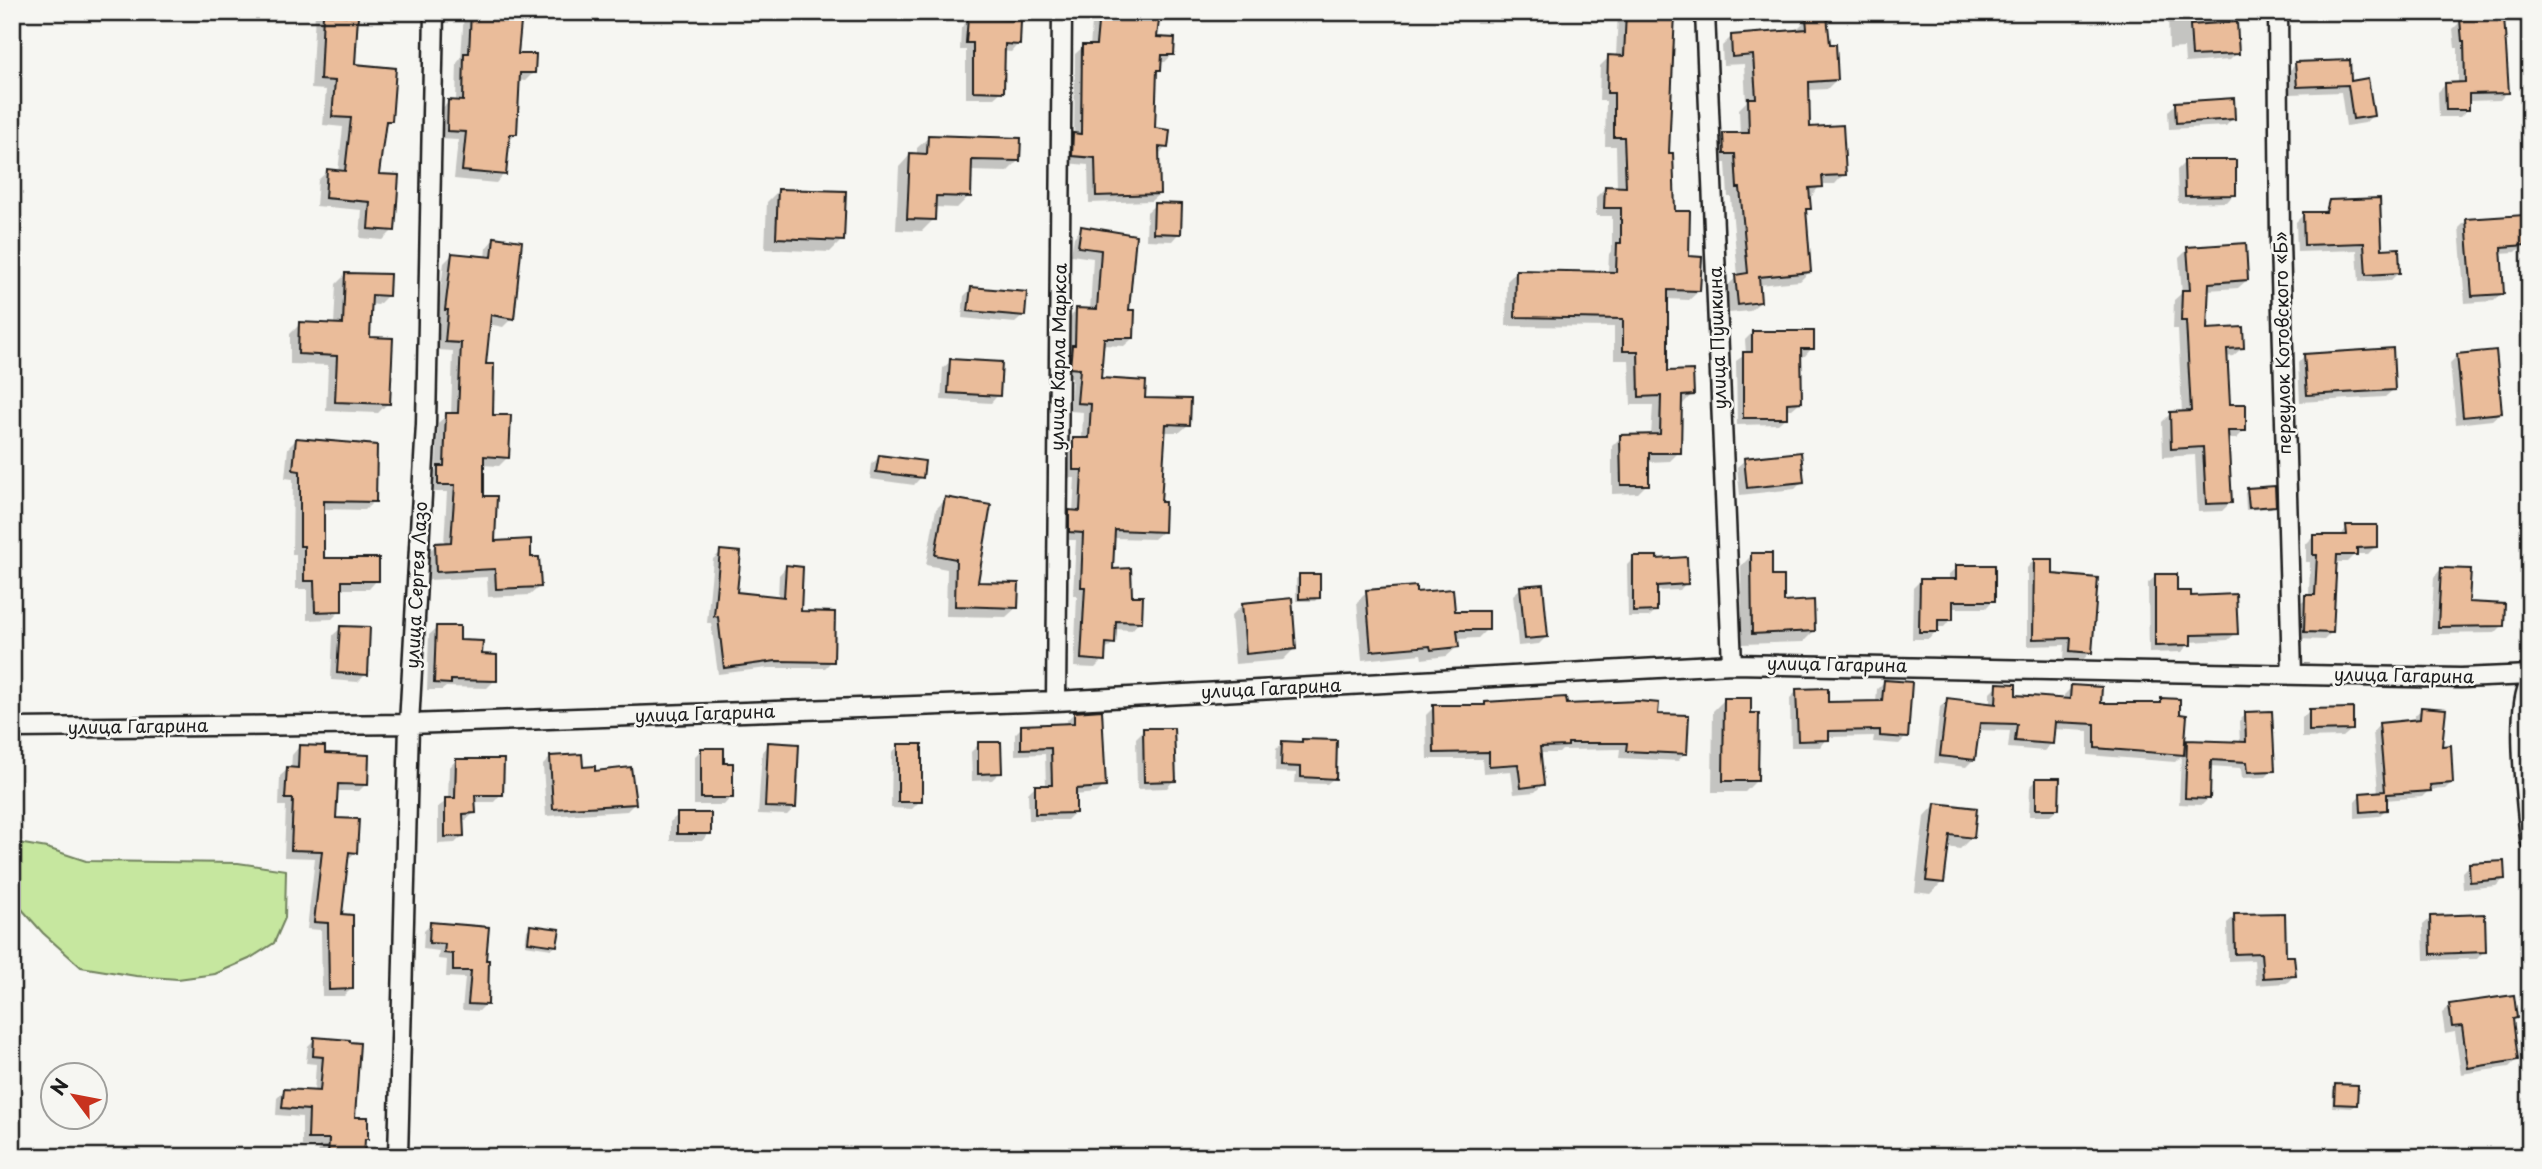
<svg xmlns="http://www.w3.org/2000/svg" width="2542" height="1169" font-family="'Playpen Sans',sans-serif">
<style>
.green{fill:#c6e79f;stroke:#71825e;stroke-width:2}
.shadow{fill:#0003}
.building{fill:#eabc9a;stroke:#1c1c1c;stroke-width:2}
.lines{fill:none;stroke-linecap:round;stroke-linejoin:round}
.minor-casing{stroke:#1c1c1c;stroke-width:23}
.minor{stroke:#f6f6f2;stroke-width:18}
.labels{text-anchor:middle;stroke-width:5;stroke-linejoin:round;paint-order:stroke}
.street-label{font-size:18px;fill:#1c1c1c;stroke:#f6f6f2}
</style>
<rect width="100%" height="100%" fill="#f6f6f2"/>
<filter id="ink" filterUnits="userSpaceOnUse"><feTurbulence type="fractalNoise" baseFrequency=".0143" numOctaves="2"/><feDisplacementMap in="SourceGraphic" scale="14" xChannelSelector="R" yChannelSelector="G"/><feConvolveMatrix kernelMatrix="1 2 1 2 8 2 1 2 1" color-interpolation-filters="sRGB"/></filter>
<g filter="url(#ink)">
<path class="green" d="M12 842 47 848 86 861 238 863 286 870 285 918 274 943 249 959 215 974 178 979 136 976 81 967 43 933 12 898Z"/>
<path class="shadow" d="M315 12H356L353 66 390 120 383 128 377 175 393 230 383 240 360 238 362 210 316 206 318 180 328 171 338 172 343 127 323 125 326 90 311 89Z
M464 12H520L517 56 534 72 525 81 518 80 516 134 508 142 504 174 496 183 454 179 458 140 439 139 440 110 449 102H456L457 63 461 58Z
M1093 12H1158L1156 38 1172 55 1165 62H1160V69L1155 74 1154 129 1166 147 1158 155 1159 194 1151 201 1089 203 1088 165 1065 163 1066 143 1074 134 1075 54 1083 47H1090Z
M1618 12H1673L1667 155 1673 213 1699 291 1689 300 1667 299V372L1692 394 1683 404H1680L1679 452 1670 461 1647 462V484L1638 493 1612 494V446L1621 437 1651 436 1653 405H1631L1629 360H1614V327L1506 326 1507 281 1516 272 1608 273 1609 254 1612 250V216H1596V197L1605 188H1617L1616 146H1605L1606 101H1599L1600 66 1609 57H1616Z
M2168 12H2235L2237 53 2230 60 2185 63 2184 48 2169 49Z
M1807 19 1828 46 1837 79 1827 89 1808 90V129L1844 174 1835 184H1821L1812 196H1808L1809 208 1804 213 1810 271 1800 281 1758 285 1760 302 1750 311 1729 313 1727 286 1738 276 1731 197H1728L1726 163H1715V145L1724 135H1740L1739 109 1746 102 1744 64 1723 65 1722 46 1731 37 1797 31V29Z
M968 20 1018 44 1011 52 1003 51 1002 91 994 98H966V50H960L961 28Z
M2461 21 2507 92 2500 100 2467 101 2468 109 2460 117H2439L2438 92 2446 84H2458V48H2455L2453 29Z
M2296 64 2350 83 2372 116 2365 123 2346 126 2341 92 2290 94 2289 71Z
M2176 104 2233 118 2226 126 2169 129 2168 111Z
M929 137 1019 160 1007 172 970 171 969 196 957 208 934 207V219L922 231 896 230 899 167 910 155H917V148Z
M2185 162 2234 194 2227 202 2178 203 2177 170Z
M779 190 842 240 830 252 765 249 767 202Z
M2330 202 2380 251 2398 273 2391 280 2359 282 2357 250 2297 252 2296 222 2304 214H2321Z
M1155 205 1179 233 1172 241 1146 240 1147 212Z
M2467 220 2524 244 2516 252 2499 253 2502 293 2494 301 2465 303 2459 228Z
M1082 228 1134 236 1127 311 1133 338 1124 346 1102 345 1099 380 1189 424 1180 432H1164L1159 503 1163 531 1154 539 1113 538 1111 571 1131 597 1140 621 1132 630 1114 629 1113 643 1105 651 1103 660 1095 668 1074 667 1077 595H1073L1076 540H1061L1062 520 1070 512H1073L1075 478H1066V448L1074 440H1082L1083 412 1070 411 1072 377 1063 376 1064 355 1068 350 1069 318 1077 310 1090 311 1093 258 1071 255 1074 237Z
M494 239 512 318 503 327 488 324 484 366 491 416 507 458 499 466 482 465V497L493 542 529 559 539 587 530 595 488 597 487 577 428 580 427 553 436 545 444 544 447 492H430V476L436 470 438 423 447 415H451L453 351 438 350 440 318H437L444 263 452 255 485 258 486 248Z
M2188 249 2247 280 2238 288 2207 290 2205 330 2242 348 2233 356 2226 357 2229 406 2245 430 2236 439H2227L2231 502 2222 511 2198 512 2195 455 2163 457 2162 422 2171 413H2182L2178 329H2173L2174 300 2182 293 2179 258Z
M346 274 388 295 378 305 370 304 368 339 388 403 378 413 326 411 328 365 290 364V334L300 324 334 325 336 284Z
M971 289 1023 316 1015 323 962 318 964 296Z
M1753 332 1812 348 1805 356H1799L1800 402 1792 409H1785L1786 417 1778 424 1737 425 1736 361 1746 354 1745 340Z
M2305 355 2393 390 2385 397 2300 402 2298 363Z
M2457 356 2500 413 2492 420 2456 424 2450 363Z
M951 361 998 395 991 403 941 400 943 368Z
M296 440 374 501 365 510 322 509V560L377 580 369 589H340L341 610 332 619 307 620V589H296V554H292L293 479 285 478 288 448Z
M879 457 921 477 914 485 870 479 872 464Z
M1745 460 1802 482 1795 489 1740 495 1737 467Z
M2248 490 2274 505 2271 508 2246 510 2245 493Z
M946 499 976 584 1017 607 1006 617 946 616 947 569 926 565 936 509Z
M2347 527 2375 547 2368 554H2355L2347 562H2335L2332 632 2324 640 2297 639 2299 605 2309 597 2310 562H2306V544L2313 537H2340Z
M721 552 735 594 778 598 779 575 786 567 799 613 832 661 825 668H768L718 674 711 623H707L713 559Z
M1752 555 1771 578 1782 603 1814 631 1803 642 1742 644 1741 566Z
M1634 558 1686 583 1680 590 1655 591 1656 610 1649 617H1628L1627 565Z
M2034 560 2051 576 2090 652 2083 660 2064 658 2065 645 2027 646V568Z
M1957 567 1993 600 1986 608H1951V619L1944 627H1936V631L1929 639H1912L1913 588 1921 580 1949 581V574Z
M2441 569 2467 604 2502 626 2495 633 2431 634 2434 577Z
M1299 576 1318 597 1315 601H1296V579Z
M2156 576 2176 593 2189 597 2236 633 2228 640 2189 642 2182 652 2149 653 2148 583Z
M1521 588 1547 636 1539 644 1518 646 1513 595Z
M1367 592 1415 594 1487 629 1478 638 1456 639 1457 647 1447 656 1422 659 1421 654 1362 660 1357 602Z
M1243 604 1294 649 1283 660 1235 664 1231 616Z
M341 628 366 674 358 682 331 680 333 635Z
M437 628 481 656 495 680 487 688 446 687 442 690H427L429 635Z
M1884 682 1906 737 1899 744 1873 742 1874 736 1827 737 1820 747H1791L1790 698 1797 691 1826 704 1876 703 1877 689Z
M1998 685 2014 696 2064 701V695L2072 687 2099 704 2158 705 2162 700 2183 746 2188 741 2240 744 2239 721 2246 714 2273 770 2266 777 2242 778 2241 768 2209 766V798L2202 805 2179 804 2181 756 2175 762 2088 755V731L2053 729 2052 743 2044 751 2008 748 2010 731 1977 730 1974 759 1966 767 1934 763 1940 707 1948 700 1990 705V693Z
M1725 699 1749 715 1757 780 1745 792H1712L1713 711Z
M1486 703 1565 706 1685 753 1678 761 1619 758 1620 749 1562 750 1559 753H1539L1542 785 1535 792 1514 794 1511 771 1483 773 1482 759H1427L1426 715 1434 707 1483 706Z
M2422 709 2440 748 2452 782 2445 789 2429 790 2422 797 2385 800V810L2379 816 2355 818V801L2361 794 2378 793 2373 732 2379 725 2415 722V715Z
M2309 711 2351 730 2343 737 2302 738V718Z
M1074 713 1104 786 1097 793 1074 795V813L1067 820H1029L1028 793 1035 786H1046L1045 754 1015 755V734L1022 727 1068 725 1067 720Z
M1144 730 1174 780 1167 788 1137 789 1136 738Z
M1303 741 1334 778 1327 784 1295 783 1296 773 1275 772 1276 749 1283 743H1300Z
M769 744 794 808 787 815 758 814 762 752Z
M979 744 1000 772 992 780 972 781 971 752Z
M899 745 920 801 912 809 891 808 892 753Z
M299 747 323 754 366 784 359 791H336L334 820 355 852 348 860 340 916 351 989 344 996H322L321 930 307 929 315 858 284 857 286 806H279L280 776 288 769H291L292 755Z
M701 750 722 765 731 797 724 805H694V757Z
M551 757 593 773 634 804 627 811 546 816 543 765Z
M456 760 501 794 494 802H474V813L466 820H462V836L455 843 438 844V807L448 800 449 768Z
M2037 780 2058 809 2050 816H2029L2030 787Z
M1935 805 1972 837 1960 849 1947 847 1942 882 1930 894 1915 892 1924 817Z
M678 815 709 833 702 841H670V822Z
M2469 865 2504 879 2496 886 2463 889 2462 872Z
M2235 916 2284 958 2294 975 2287 983 2256 985 2254 960 2228 961 2227 923Z
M2431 918 2484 951 2477 959 2424 960 2423 925Z
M431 924 484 961 486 1004 479 1011 462 1010 465 978 446 977 447 960 438 959 439 951 423 949 424 931Z
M531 927 556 946 552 949 525 945 527 930Z
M2450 1006 2515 1018 2511 1021 2516 1060 2509 1067 2461 1074 2455 1032 2445 1034 2442 1013Z
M315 1039 353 1118 367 1139 363 1143 362 1157H318L319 1146H302V1117L276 1115 277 1098 284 1091 314 1093 316 1064 306 1063 308 1046Z
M2336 1086 2355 1104 2352 1108 2332 1107 2333 1090Z
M2530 1150V1157H2428L2429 1156Z
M1323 1154H1343V1157H1320Z
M1818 1154V1157H1796L1799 1155Z"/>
<path class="building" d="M471 12H522L518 54H536L535 73H520L517 134H510L506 175 462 171 466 132 447 131 448 100 463 101 464 53H469Z
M1099 12H1160L1157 37 1175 38 1174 55H1162L1161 70H1157L1155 128 1170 130 1168 148 1159 147 1160 194 1096 196 1095 158 1072 156 1073 133 1081 134 1082 45H1096Z
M1626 12H1675L1669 153H1673L1675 211H1690L1689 256 1702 257 1700 291 1668 290V371L1693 370 1694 395 1682 396 1681 453H1649V485H1621L1620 435 1660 434 1661 396 1639 397 1638 351H1623V319L1515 317 1516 270 1616 272 1617 243H1621V208H1604L1605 186 1626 187 1624 137H1614V93H1607L1608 55 1624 56Z
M323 14 358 16 355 64 396 68 392 121H386L379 174 399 175 395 231 368 229 370 202 325 198 327 169 345 171 351 118 332 117 335 81 320 80Z
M1827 16 1830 44H1836L1838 80 1809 82 1810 127 1843 125 1846 175 1822 176 1823 187 1809 188 1811 209H1806L1811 272 1759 277 1761 302 1738 305 1735 275 1748 273 1740 188H1737L1735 154H1724L1723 133H1749L1748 98H1756L1753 55 1732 57 1731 35 1807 29 1806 17Z
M2504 16 2509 93 2469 94V110H2446L2445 83 2465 82 2464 41H2462L2460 19Z
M968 18 1021 20 1020 45 1005 44 1004 92 973 91V43H966Z
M2237 22 2239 54 2192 56 2190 25Z
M2350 60 2351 81 2368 78 2374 116 2353 119 2348 85 2297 87 2295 62Z
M2234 98 2235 119 2176 123 2175 102Z
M928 135 1021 138 1020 161 972 160 971 197 936 196 935 220 907 219 910 153 927 154Z
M2184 160H2236V195L2185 196Z
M778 189 846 191 844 241 776 238Z
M2380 198 2382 249 2399 248 2400 273 2366 275 2364 243 2304 245 2303 212H2326L2329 200Z
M1154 203 1182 204 1181 234 1153 233Z
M2524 215 2526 245 2501 247 2504 294 2472 296 2466 219Z
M1081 226 1136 235 1129 310H1135L1134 338H1104L1101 378 1146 381 1145 398 1191 399 1190 425 1166 424 1161 502H1165L1164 532 1115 530 1113 569 1131 568 1132 596H1143L1142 622 1116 621 1115 644 1106 643 1105 661 1081 659 1085 587H1081L1083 533 1069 532V510L1080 511 1082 470H1073V438H1089L1091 404 1077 403 1080 369 1070 368 1072 345H1075L1076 308 1097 309 1101 250 1078 247Z
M494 237 522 241 514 319 491 315 486 364H494L493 415H511L509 458 484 456V496H497L495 541 531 539V557H539L541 587 496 589 495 569 436 572 435 543 451 542 455 485H438V466H444L446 413H458L461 343 445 342 448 310H445L452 253 492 257Z
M2246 243 2248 280 2209 283 2207 329 2243 327 2244 348 2227 349 2230 404H2246V431H2228L2232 503 2206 504 2203 447 2171 449 2170 412 2191 411 2186 321H2181L2182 290H2190L2187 247Z
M345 273 390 274 389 296 372 295 370 337 393 338 390 404 335 402 337 356 298 354 299 322 343 324Z
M971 287 1027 292 1025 316 968 311Z
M1752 331H1814V349H1801L1802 402 1787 403V418H1743V352H1752Z
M2393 348 2395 390 2307 395 2304 354Z
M2496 350 2502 413 2463 417 2457 354Z
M950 359 1002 362 1000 396 948 393Z
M296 438 377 445 376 502 324 501V558H379V581H342V611L315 612 314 581H304V546H300V471L293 470Z
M1801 452 1804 482 1747 488 1744 458Z
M879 455 925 461 923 478 876 472Z
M2275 486 2276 506 2249 508 2247 488Z
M945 497 991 505 978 582 1019 583 1018 608 955 606 956 559 935 555Z
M2346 525H2377V547L2357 548V555H2337L2333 633 2304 632 2305 595H2315L2317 555H2313V535H2347Z
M720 550 741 552 737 592 784 597 786 565 803 567 801 611 835 612 834 662 776 661 724 668 718 617 714 616Z
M1751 553H1772V576H1784V602L1814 600 1815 631 1752 634Z
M1633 556H1657V559L1687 557 1688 584 1657 586V611L1633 612Z
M2034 559H2053V574L2098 578 2092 653 2070 651 2071 638 2033 639Z
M1956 565H1995V601H1953V620H1938V632H1919L1920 579H1956Z
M2441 568 2471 569 2469 602 2505 604 2504 626 2438 627Z
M1299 574H1320V598L1299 599Z
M2155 574H2177V591H2191V596L2236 594 2238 634 2191 635V645L2155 646Z
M1543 584 1548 637 1525 639 1520 586Z
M1416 586V592L1453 589 1455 611H1489V630H1457L1459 647 1431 650 1430 646 1371 651 1366 590Z
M1292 598 1296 649 1246 654 1242 603Z
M340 626 370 627 368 675 337 673Z
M436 626H460V640L483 641 482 654 497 655V681L451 680V684L434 683Z
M1884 680 1912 682 1908 738 1880 736V730L1829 731V740L1798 741 1796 689 1828 688V702L1882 701Z
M1997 683 2016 684V695L2070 699 2071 685 2102 687 2101 703H2161V698L2180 699V714L2187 715 2184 755 2095 748V724L2055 722 2053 744 2015 741 2017 724 1980 723 1975 760 1940 756 1947 698 1996 704Z
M1566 697 1567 704 1638 701 1659 703 1658 714 1689 715 1687 754 1626 751 1627 743H1568V746L1540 747 1544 785 1521 788 1518 764 1489 766V752L1434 753 1433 705H1485V702Z
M1724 698H1751V713H1759L1758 781H1723Z
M2421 707 2446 709 2442 746 2451 745 2453 783 2430 785 2431 791 2387 794V810L2361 812 2360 793 2385 791 2379 723 2420 719Z
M2353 708V730L2309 731V709Z
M1102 710 1106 787 1076 789V813L1035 814V785H1052L1051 748 1021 749V725L1074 723V712Z
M2272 711 2275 771 2248 772 2247 762 2211 760 2210 799 2185 798 2187 740 2246 742 2245 712Z
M1143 728H1174L1176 781 1144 782Z
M1302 739 1337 740 1336 779 1301 777V767L1281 766 1282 741 1302 742Z
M768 742 799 744 796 808 765 807Z
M978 742H1001L1002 773 978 774Z
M898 744H922V802H898Z
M299 745 325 746V753L369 755 368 785 338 784 336 818 359 819 357 853 349 852 342 914 353 915V989L329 990 328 923 314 922 322 851 291 850 293 799H285L287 767 298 768Z
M701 748H724V763H733V798H701Z
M582 754 583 767 595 766V771L631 767 636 804 553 809 550 756Z
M456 759H504L503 795H475L476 813 463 814 464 836 445 837V798H455Z
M2036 778H2060L2059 809H2036Z
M1935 803 1977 808 1974 838 1950 835 1944 883 1926 881Z
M677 813H711V834H677Z
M2504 861 2505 879 2470 882 2469 863Z
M2285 913 2286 956H2294L2296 976 2263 978 2261 953 2235 954 2234 914Z
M2485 914 2486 952 2431 954 2430 916Z
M430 922 489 927 486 960H489L488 1005 468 1004 471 971H453V954L444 953 445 944 429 943Z
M530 925 560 929 557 946 528 942Z
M2514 995 2517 1018 2513 1019 2518 1060 2468 1068 2462 1026 2452 1027 2449 1004Z
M314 1037 350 1040V1042L360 1043 355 1117H368V1139H365L364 1157H328L329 1139H308L309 1110 282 1108 284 1089 320 1091 323 1057 313 1056Z
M2335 1084 2358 1085 2357 1105 2334 1104Z"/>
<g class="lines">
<g class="minor-casing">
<path id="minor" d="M1705 12 1732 664
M2278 12 2280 241 2292 674
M2530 683C2514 709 2527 806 2530 840
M1056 701 1062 12
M12 728 409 724 1056 701 1732 664 2461 678 2530 675
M12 1154 15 1157
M398 1157 409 724 426 424 434 12"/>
</g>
<use href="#minor" class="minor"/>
</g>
</g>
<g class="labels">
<g class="street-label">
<text transform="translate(1718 338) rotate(-92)" y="6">улица Пушкина</text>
<text transform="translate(2283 343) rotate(-91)" y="6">переулок Котовского «Б»</text>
<text transform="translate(1059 357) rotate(-89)" y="6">улица Карла Маркса</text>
<text transform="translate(417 585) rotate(-87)" y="6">улица Сергея Лазо</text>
<text transform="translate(1837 665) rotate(1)" y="6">улица Гагарина</text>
<text transform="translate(2404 676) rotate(1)" y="6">улица Гагарина</text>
<text transform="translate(1271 689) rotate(-3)" y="6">улица Гагарина</text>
<text transform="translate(705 714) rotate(-2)" y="6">улица Гагарина</text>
<text transform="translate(138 727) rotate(-1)" y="6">улица Гагарина</text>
</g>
</g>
<rect width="2542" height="1169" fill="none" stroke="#f6f6f2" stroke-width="42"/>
<rect x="21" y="21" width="2500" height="1127" fill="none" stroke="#1c1c1c" stroke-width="2.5" filter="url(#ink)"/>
<g transform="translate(74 1096) rotate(302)"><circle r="33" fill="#f6f6f2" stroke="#9f9f9c" stroke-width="2"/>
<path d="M0-5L12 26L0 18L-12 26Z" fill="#c8321e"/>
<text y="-10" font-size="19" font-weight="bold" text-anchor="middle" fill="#1c1c1c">N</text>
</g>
</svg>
